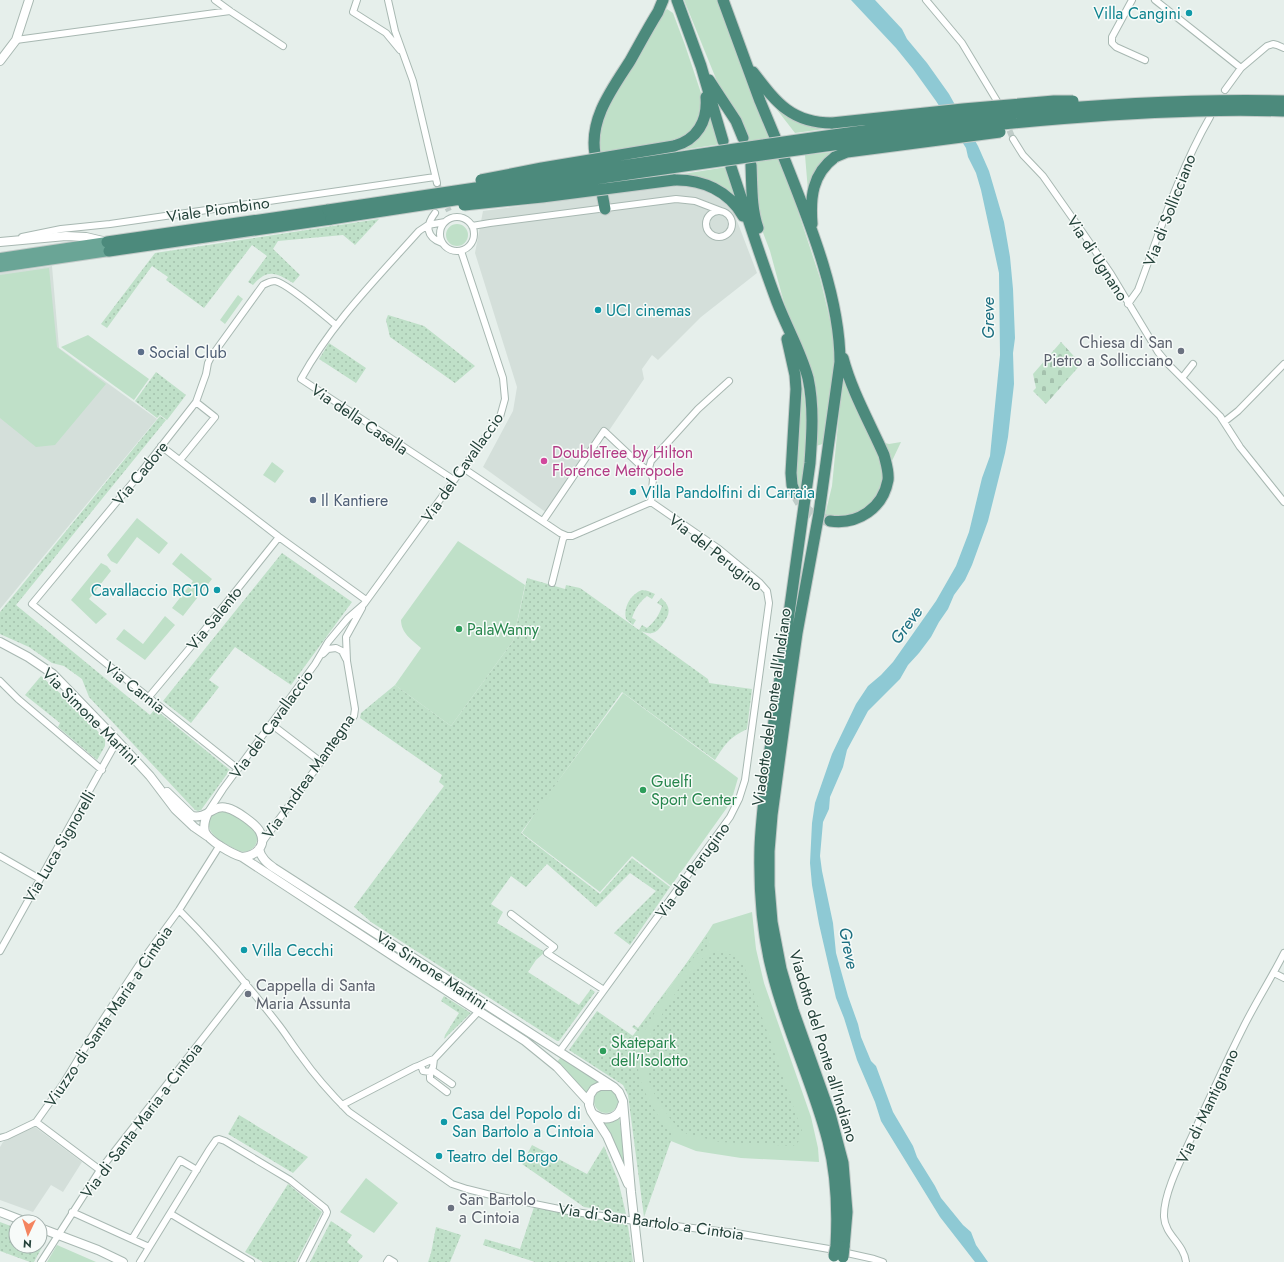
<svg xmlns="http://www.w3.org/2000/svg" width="1284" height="1262" font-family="Jost,sans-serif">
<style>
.built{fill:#d4dfda}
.grass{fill:#bfe0c8}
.cemetery{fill:url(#cemetery-stones)}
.park{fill:url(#park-dots)}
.water{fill:#8ec9d4}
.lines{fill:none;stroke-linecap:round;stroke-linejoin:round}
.minor-tunnel{stroke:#bfccc8;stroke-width:6;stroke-dasharray:6 3;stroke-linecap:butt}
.trunk-tunnel{stroke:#bfccc8;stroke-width:11;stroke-dasharray:11 5.5;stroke-linecap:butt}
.minor-casing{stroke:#a8b8b2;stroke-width:8}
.tertiary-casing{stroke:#a8b8b2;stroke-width:10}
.primary-casing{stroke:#c2cac8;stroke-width:12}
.trunk-casing{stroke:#c2cac8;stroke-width:13}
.minor{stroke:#fff;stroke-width:6}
.tertiary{stroke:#fff;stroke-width:8}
.primary{stroke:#6aa596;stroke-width:10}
.trunk{stroke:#4c8a7c;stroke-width:11}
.trunk-bridge-casing{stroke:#c2cac8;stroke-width:13;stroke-linecap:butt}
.trunk-bridge{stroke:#4c8a7c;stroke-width:11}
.culture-dot{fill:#0f9aa8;stroke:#f7fbf9;stroke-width:1.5}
.worship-dot{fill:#6b7280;stroke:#f7fbf9;stroke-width:1.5}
.service-dot{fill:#5c6f8a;stroke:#f7fbf9;stroke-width:1.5}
.hotel-dot{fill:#d1479c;stroke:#f7fbf9;stroke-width:1.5}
.leisure-dot{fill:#2e9e5b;stroke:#f7fbf9;stroke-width:1.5}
.labels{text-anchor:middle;stroke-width:3;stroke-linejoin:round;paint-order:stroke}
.culture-label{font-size:16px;fill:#0d838f;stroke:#f7fbf9;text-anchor:start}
.street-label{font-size:16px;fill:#24423a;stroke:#f7fbf9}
.worship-label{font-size:16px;fill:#5b616d;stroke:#f7fbf9;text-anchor:start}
.service-label{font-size:16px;fill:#4e5e75;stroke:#f7fbf9;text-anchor:start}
.hotel-label{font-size:16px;fill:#b23c85;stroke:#f7fbf9;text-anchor:start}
.leisure-label{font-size:16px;fill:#27864d;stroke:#f7fbf9;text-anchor:start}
.water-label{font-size:17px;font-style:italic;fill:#1c6f80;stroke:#f7fbf9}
</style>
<defs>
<pattern id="cemetery-stones" width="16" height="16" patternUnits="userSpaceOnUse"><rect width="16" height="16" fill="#bfe0c8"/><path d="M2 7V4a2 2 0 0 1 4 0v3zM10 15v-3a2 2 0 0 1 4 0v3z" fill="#a4c1ad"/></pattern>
<pattern id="park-dots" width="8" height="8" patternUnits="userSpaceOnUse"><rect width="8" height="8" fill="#bfe0c8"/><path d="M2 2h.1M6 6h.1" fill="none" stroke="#a4c1ad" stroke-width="1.8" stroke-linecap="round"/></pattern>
</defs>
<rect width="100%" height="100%" fill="#e6efeb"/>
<path class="built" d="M681 186 702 189 724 202 734 213 757 273 701 317 658 360 652 355 642 369 644 379 551 516 483 467 513 411 517 387 475 253 483 211 641 190Z
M52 266 59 348 157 419 0 609V273Z
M35 1127 82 1162 63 1192 51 1185 33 1212 0 1200V1147L3 1142 15 1134Z"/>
<path class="grass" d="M684 0H717L794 199 820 278 832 328 836 369 826 443 816 446V421L770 251 762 230 754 162 749 139 737 116 723 96Z
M667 9 673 13 685 45 702 96V110L693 130 685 137 675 141 601 155 599 136 604 115 664 12Z
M771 102 832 128 795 133Z
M710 112 721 144 682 150C701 139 705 133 710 112Z
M841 151C818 161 815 167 808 191L805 155Z
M727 167 738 200C719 183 708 179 683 174Z
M446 235a11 11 0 1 1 22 0a11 11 0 1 1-22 0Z
M49 268 57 347 106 384 55 445 36 447 0 418V275Z
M238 295 243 299 225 324 220 320Z
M88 335 149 379 134 400 61 347Z
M843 373 878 454C879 458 881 462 882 466 885 484 874 505 858 513 849 518 834 517 825 515L832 486Z
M800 376C811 414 805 454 801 493L799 492 796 478 800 420Z
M882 442 889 444 901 442 891 463Z
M272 462 284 471 275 483 263 475Z
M137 518 168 543 159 554 137 537 117 564 111 561 107 555Z
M458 541 525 585 513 641 451 726 395 685 421 648C412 640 401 633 401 620Z
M181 553 212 579 183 616 172 608 193 581 172 564Z
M101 563 107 566 111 571 89 599 107 614 96 624 71 600Z
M165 616 175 625 145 660 116 639 124 629 143 644Z
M623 693 738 778 731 802 671 886 632 856 600 892 522 833 541 804Z
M225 811C233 814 249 823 254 830 264 843 248 858 235 849 228 845 217 840 212 833 207 827 208 815 216 812 219 811 223 811 225 811Z
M752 912 756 949 764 983 811 1117 818 1148 819 1162 741 1158 696 1151 671 1141 649 1109 639 1091 631 1038 670 987 708 932 713 924Z
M561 1057 598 1082 589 1088 586 1094 573 1079 557 1062Z
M594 1101a12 12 0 1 1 24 0a12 12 0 1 1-24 0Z
M619 1117 625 1161 623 1162 602 1122Z
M366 1178 398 1203 374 1233 340 1212Z
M57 1245 96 1262H47Z"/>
<path class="cemetery" d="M1061 342 1081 364 1046 404 1033 391 1036 388 1033 374Z"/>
<path class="park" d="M379 219 355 245 343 235 278 241 273 249 300 275 293 283C276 273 268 268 253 285L248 282 267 256 252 245 204 308 166 280 168 277 152 266 107 328 101 324 155 253Z
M388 315 424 326 475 366 455 383 390 337 386 320Z
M329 343 366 368 356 383 319 359Z
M156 372 186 395 167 420 160 415 157 418 135 401Z
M160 416 166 420 16 605 150 715 155 709 230 770 201 810 198 811 195 810 89 697 82 679 64 666 52 663 29 647 0 634V612Z
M282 553 352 602 291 685 235 647 209 680 219 687 191 723 163 701Z
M527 578 565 589 566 585 580 588 639 630 642 625 647 628C654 622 659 616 662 606L657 603 661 598C672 607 670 615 662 625 659 629 657 632 652 633 648 634 644 632 641 631L708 679 709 683 752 689 747 729C729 738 726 743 715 760L622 692 521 833 600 894 632 858 670 887 630 945 614 933 656 891 630 873 596 907 547 864 526 887 511 876 491 904 503 912 497 923 545 952 536 960 528 972 579 1005 591 989 595 992 559 1041H557L371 922 354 907 444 786 439 782 442 775 360 718 361 713 395 685 451 726 513 641Z
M642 590 648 591 655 594 652 599 647 596C640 602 635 608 632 618L636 620 633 625 626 619C623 607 631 594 642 590Z
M41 676 73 705 105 739V746L97 760 58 727 60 723 25 695Z
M707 936 709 941V946L696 955 673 983 662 999 645 1030 639 1032 632 1027 634 1025 638 1028Z
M717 952C729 952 737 956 744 966L802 1131C801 1138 799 1143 793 1146L720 1142 687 1134 679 1129 669 1117 652 1090 648 1078 646 1055 648 1045 652 1032 671 999 701 960 705 956Z
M444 996 471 1013 444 1039 445 1035 459 1013 441 1001Z
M597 1011 633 1036C642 1047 636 1062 639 1075 645 1098 658 1117 673 1135L644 1217 628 1095 623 1085 569 1050Z
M239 1115 308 1157 293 1173 228 1134Z
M532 1145 587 1174 604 1146 618 1180 626 1214 584 1207 522 1164Z
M288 1184 322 1212 296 1262H263L245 1252Z
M534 1207 626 1223 628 1226 633 1262H535L483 1245 485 1239 520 1249Z
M331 1221 352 1235 347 1242 363 1256 358 1262H310Z
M0 1222 16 1228V1246H40V1238L46 1240 34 1262H30L0 1251Z
M436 1227 461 1235 450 1262H428L431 1253Z"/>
<path class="water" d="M851 0H875L902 29 907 39 927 63 949 94 978 146 989 171 1004 222 1010 257 1013 289 1015 338 1013 353 1014 384 1008 437 1005 453 988 521 972 565 965 580 954 595 948 609 939 622 931 637 919 653 908 665 900 679 868 711 847 750 843 767 830 797 829 809 823 822 820 856 822 871 833 923 836 953 848 996 858 1024 861 1037 871 1061 876 1066 893 1112 913 1146 917 1157 935 1186 941 1198 963 1225 971 1232 976 1245 988 1262H975L940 1217 881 1121 875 1102 857 1060 844 1018 836 998 819 924 812 885 810 863 812 823 815 803 832 754 856 704 868 686 881 675 893 662 936 601 956 566 969 532 982 478 990 456 1000 355 999 273 981 190 976 173 968 157 966 148 936 101 913 69 896 48Z"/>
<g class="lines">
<path class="minor-tunnel" d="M1006 122 1013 139
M437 183 443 199 449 211"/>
<path class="trunk-tunnel" d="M795 493C803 510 812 517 830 521"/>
<g class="minor-casing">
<path id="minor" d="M215 0 230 11
M357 0 353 12 386 33 400 50
M388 0 395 31 413 81 437 183
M926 0 962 43 997 101
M1132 0 1112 37V43L1116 47 1145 60
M1155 0 1241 68
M16 40 230 11 283 46
M1225 90 1241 68 1267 46 1273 44 1277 45 1284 48
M1013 139 1023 155 1043 176 1083 233 1111 274 1158 352 1168 364 1220 416 1240 447 1284 502
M706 224a13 13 0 1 1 26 0a13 13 0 1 1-26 0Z
M435 213C425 226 426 237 442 243
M440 234a17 17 0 1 1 34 0a17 17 0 1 1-34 0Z
M445 222 428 225 419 231C377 278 331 324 301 379L454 480
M472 226 490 223 676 199 695 201 721 211
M22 237 61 229 110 224 435 177
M1128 304 1138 290C1160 231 1179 171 1210 117
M1182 378 1193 364
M196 402 206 374 208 363 211 357 263 285C267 283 270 281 275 281 287 283 325 316 336 325
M1224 422 1238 411 1284 364
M161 446 279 537 366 600
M180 460 215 417 196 402 134 481 32 604 238 769
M463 468 560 533 567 536H572L651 502
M651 502 653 479 649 468 651 461 698 409 729 381
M543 521 604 431 639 464 651 473
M552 583 563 539 565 536
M323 654 328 649 336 648 342 651 346 659
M0 681 18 699 102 770
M148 698 199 637 279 537
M271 724 321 762
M208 812 223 789 315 664 328 642 348 618 364 604 500 417 505 399 503 378 461 251
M261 844 354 716 355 709 347 661 346 637 362 608
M0 856 40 879
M179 910C215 946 247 984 278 1024 286 1034 293 1046 301 1056 315 1076 332 1095 349 1112L452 1184 467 1189 491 1195 569 1211 641 1222 736 1233 829 1249 874 1259 883 1262
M511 914 554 947 547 953 604 990
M0 951 117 741
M1274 973 1284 978
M559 1052 730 817 739 799 745 780 769 603 767 591 759 582 719 549 651 502
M421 1065 423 1071 430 1072 433 1067 434 1059
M432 1070 452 1084
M430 1072V1079L447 1092
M342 1105 415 1067C422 1065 427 1061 434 1059L479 1011
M36 1122 63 1084 89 1041 139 965 179 910 220 845
M36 1122 100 1170
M0 1138 7 1136 36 1122
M72 1212 149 1247
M171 1214 251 1262
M132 1239 180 1160 197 1170
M41 1262 100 1170 246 983
M140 1262 209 1150 216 1140 219 1139 225 1141 290 1180 325 1208 327 1212 326 1215 302 1262
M387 1262 389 1259 394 1262
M1186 1262C1184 1244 1165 1235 1164 1217 1163 1193 1183 1156 1193 1134 1209 1099 1225 1064 1242 1030 1255 1003 1271 979 1284 953"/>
</g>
<g class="tertiary-casing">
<path id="tertiary" d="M0 61 16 40 29 0
M0 242 66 236 86 237 103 241
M0 642 28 657 53 674 111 734 150 776 175 809 194 827 207 836
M167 792 192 816C208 819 213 804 227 808 236 810 256 824 260 832 267 846 256 856 242 857
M208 813C205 819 203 825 205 832 209 841 232 854 242 857L396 958 525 1041 557 1067 589 1102
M259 849C261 858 267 863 274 868L614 1087 619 1092 623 1101 631 1192 639 1262
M610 1086H600L594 1089 590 1095 589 1105 591 1111 607 1136 628 1184
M595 1115C606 1122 619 1118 622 1105
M0 1212 26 1222
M40 1228 98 1250 123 1262"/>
</g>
<g class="primary-casing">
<path id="primary" d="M0 258 107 242
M0 267 109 251"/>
</g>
<g class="trunk-casing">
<path id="trunk" d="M677 0 701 66 723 141
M723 0 760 101 775 137
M753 72C776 102 791 123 832 123
M709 80 736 121 743 138
M674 146C697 140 708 121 706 97
M595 154C589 119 612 89 630 61 639 45 648 28 658 12L663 0
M784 158C808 219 840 295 840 362L819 513 797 633 788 696 772 815 769 851V886L772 922 781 969 793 1010 830 1114 843 1163 847 1212 844 1247
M751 165C752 186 751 208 758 228
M731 167C746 212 760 257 777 302 787 328 801 352 808 378 814 406 812 435 810 463L768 764C765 792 761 820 760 848 759 889 762 932 772 971 786 1029 813 1083 828 1141 837 1176 838 1210 836 1246
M674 180C702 179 729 191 743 216
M602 193 605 209
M812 224C810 198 812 174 835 157
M107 242 328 210
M109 251 331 219
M787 339 795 375 796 389 791 473 792 485 795 493
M830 521C858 525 883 508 888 480 889 472 886 463 884 455 870 423 852 392 843 358"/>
</g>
<use href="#minor" class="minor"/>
<use href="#tertiary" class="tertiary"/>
<use href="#primary" class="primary"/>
<use href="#trunk" class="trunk"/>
<g class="trunk-bridge-casing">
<path id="trunk-bridge" d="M832 123 963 109 1054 101H1073
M835 157 847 152 1000 132
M481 180 542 168 674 146
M464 205 542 197 674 180
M328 210C463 189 599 169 735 149 917 122 1100 97 1284 101
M331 219C467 198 604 177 741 158 893 136 1044 115 1197 111 1226 110 1255 110 1284 111
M834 1256 836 1246
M843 1257 844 1247"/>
</g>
<use href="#trunk-bridge" class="trunk-bridge"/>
</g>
<g class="culture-dot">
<circle cx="1189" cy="13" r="4"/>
<circle cx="598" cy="310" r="4"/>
<circle cx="633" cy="492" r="4"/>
<circle cx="217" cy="590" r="4"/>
<circle cx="244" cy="950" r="4"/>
<circle cx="444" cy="1122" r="4"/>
<circle cx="439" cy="1156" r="4"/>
</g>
<g class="worship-dot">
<circle cx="1181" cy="351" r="4"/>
<circle cx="248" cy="994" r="4"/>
<circle cx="451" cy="1208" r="4"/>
</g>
<g class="service-dot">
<circle cx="141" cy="352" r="4"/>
<circle cx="313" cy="500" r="4"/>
</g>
<circle class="hotel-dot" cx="544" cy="461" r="4"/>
<g class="leisure-dot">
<circle cx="459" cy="629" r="4"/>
<circle cx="643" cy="790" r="4"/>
<circle cx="603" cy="1051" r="4"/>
</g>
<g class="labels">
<g class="culture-label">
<text x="1181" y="19" text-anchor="end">Villa Cangini</text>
<text x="606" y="316">UCI cinemas</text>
<text x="641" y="498">Villa Pandolfini di Carraia</text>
<text x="209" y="596" text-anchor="end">Cavallaccio RC10</text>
<text x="252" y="956">Villa Cecchi</text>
<text x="452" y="1119">Casa del Popolo di<tspan x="452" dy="18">San Bartolo a Cintoia</tspan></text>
<text x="447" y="1162">Teatro del Borgo</text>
</g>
<g class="street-label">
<text transform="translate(218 209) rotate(-8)" y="6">Viale Piombino</text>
<text transform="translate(1169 210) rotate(-69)" y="6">Via di Sollicciano</text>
<text transform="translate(1098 258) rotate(57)" y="6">Via di Ugnano</text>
<text transform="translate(360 419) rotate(34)" y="6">Via della Casella</text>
<text transform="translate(462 467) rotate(-55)" y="6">Via del Cavallaccio</text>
<text transform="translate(140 473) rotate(-51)" y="6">Via Cadore</text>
<text transform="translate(716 552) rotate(38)" y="6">Via del Perugino</text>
<text transform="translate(214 618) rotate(-51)" y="6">Via Salento</text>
<text transform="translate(135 687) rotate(38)" y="6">Via Carnia</text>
<text transform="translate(771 707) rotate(-82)" y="6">Viadotto del Ponte all'Indiano</text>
<text transform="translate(91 716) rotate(45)" y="6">Via Simone Martini</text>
<text transform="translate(271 724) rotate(-54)" y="6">Via del Cavallaccio</text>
<text transform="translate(308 776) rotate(-55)" y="6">Via Andrea Mantegna</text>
<text transform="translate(59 846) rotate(-60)" y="6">Via Luca Signorelli</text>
<text transform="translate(692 870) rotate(-54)" y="6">Via del Perugino</text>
<text transform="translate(432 970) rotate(33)" y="6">Via Simone Martini</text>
<text transform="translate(108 1016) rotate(-56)" y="6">Viuzzo di Santa Maria a Cintoia</text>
<text transform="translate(824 1046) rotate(73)" y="6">Viadotto del Ponte all'Indiano</text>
<text transform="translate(1207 1106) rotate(-65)" y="6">Via di Mantignano</text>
<text transform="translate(141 1120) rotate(-53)" y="6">Via di Santa Maria a Cintoia</text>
<text transform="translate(651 1221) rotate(8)" y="6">Via di San Bartolo a Cintoia</text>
</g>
<g class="worship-label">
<text x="1173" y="348" text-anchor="end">Chiesa di San<tspan x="1173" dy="18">Pietro a Sollicciano</tspan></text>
<text x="256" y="991">Cappella di Santa<tspan x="256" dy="18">Maria Assunta</tspan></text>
<text x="459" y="1205">San Bartolo<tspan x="459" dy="18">a Cintoia</tspan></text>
</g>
<g class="service-label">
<text x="149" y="358">Social Club</text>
<text x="321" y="506">Il Kantiere</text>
</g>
<g class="hotel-label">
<text x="552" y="458">DoubleTree by Hilton<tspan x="552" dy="18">Florence Metropole</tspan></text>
</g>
<g class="leisure-label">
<text x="467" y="635">PalaWanny</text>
<text x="651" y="787">Guelfi<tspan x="651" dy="18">Sport Center</tspan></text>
<text x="611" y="1048">Skatepark<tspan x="611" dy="18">dell'Isolotto</tspan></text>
</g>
<g class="water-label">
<text transform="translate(988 318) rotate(-90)" y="6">Greve</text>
<text transform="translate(906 625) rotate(-54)" y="6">Greve</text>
<text transform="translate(849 948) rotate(79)" y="6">Greve</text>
</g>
</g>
<g transform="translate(28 1234) rotate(184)"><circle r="19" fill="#f7fbf9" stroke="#a3b1ad"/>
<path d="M0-3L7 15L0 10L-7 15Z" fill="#f4845f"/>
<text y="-6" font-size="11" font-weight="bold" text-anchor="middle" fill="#24423a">N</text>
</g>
</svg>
